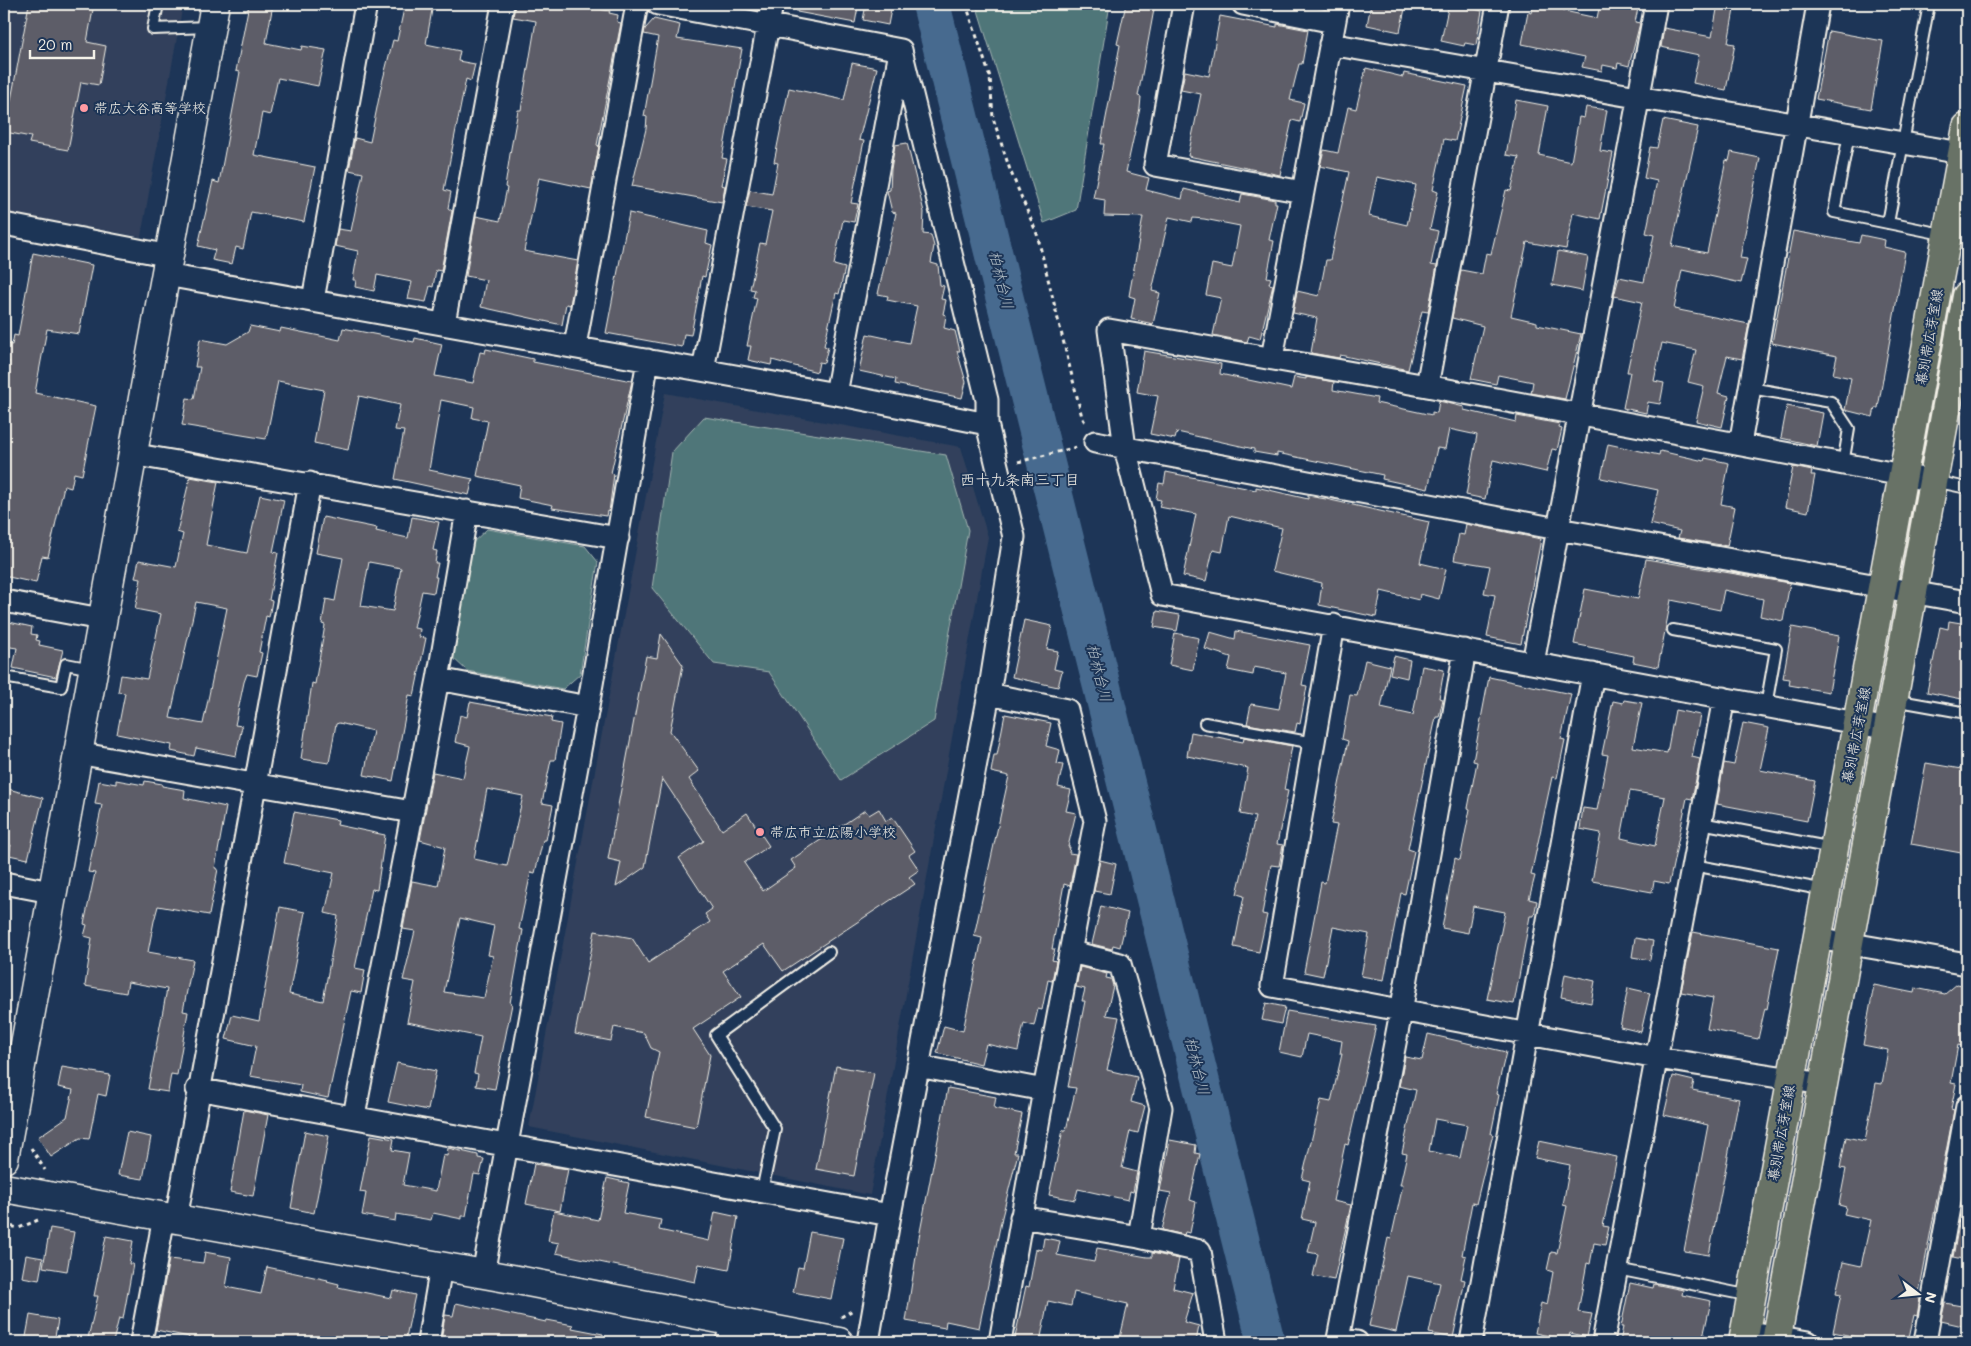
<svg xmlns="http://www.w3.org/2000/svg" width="1971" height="1346" font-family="Mali,'Klee One',sans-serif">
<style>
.built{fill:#30415c}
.green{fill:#507679;stroke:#a2b4b0}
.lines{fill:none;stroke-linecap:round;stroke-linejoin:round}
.river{stroke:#476b8f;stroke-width:38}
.building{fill:#5d5d67;stroke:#f4f1e8;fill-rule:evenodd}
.lane-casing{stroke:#f4f1e8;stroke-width:14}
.street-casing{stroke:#f4f1e8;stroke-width:25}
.secondary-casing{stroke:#f4f1e8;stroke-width:31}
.primary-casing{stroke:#f4f1e8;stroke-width:31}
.path{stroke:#f4f1e8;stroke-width:3;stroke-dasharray:4 4;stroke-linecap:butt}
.lane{stroke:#1d3557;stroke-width:10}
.street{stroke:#1d3557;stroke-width:21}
.secondary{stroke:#1d3557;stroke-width:28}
.primary{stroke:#687266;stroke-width:28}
.poi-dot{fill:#ff9aa2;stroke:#1d3557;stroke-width:2}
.labels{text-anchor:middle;stroke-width:4;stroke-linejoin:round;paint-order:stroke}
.poi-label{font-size:14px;fill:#f4f1e8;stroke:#1d3557;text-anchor:start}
.street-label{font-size:14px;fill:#f4f1e8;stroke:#1d3557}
.water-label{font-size:15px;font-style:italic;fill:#b7c2c9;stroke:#1d3557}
.neighbourhood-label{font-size:15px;fill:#f4f1e8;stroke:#1d3557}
</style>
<rect width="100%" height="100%" fill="#1d3557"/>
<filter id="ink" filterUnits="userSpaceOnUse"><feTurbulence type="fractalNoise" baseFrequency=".02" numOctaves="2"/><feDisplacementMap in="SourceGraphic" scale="10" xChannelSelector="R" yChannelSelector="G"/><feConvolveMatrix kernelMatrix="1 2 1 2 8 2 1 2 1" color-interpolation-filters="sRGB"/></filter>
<g filter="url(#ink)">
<path class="built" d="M4 4H183L141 237 4 212Z
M665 393 961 447 988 537 870 1195 529 1127Z"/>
<path class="green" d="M976 4H1110L1076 210 1044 223Z
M704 417 946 455 968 530 934 721 841 780 769 672 714 664 652 588 672 452Z
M487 529 585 546 598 562 580 674 563 689 467 671 451 656 470 545Z"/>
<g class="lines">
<path class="river" d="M931 4 1266 1342"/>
</g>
<path class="building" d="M29 4H94L87 42 106 46 99 85 81 82 68 150 29 143 31 137 5 132Z
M249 4H273L266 43 301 50 302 46 326 50 318 86 278 78 270 115 262 113 254 155 315 167 304 222 251 212 243 249 236 247 232 264 212 260 215 250 198 246 213 181 219 183 240 72 236 71Z
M405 4H433L426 44 460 51 458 61 475 64 471 81 466 79 444 190 451 192 448 208 452 211 441 271 436 270 433 287 430 286 426 302 408 299 412 282 377 275 374 291 355 287 356 280H353L358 251 335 246 338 229 351 231 363 173 349 170 355 138 370 142 382 83 393 40 397 41Z
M515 4H569L610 11 609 13 618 15 617 22 621 23 597 145 599 146 591 189 539 178 524 251 578 261 570 305 566 304 562 325 481 307 486 280 466 276 476 216 500 221 507 188 505 187 510 154 518 110H521L536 21 513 17Z
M798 4H842L858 7 855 23 797 12Z
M866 4H892L888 25 863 20Z
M1126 4H1155L1138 96 1141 97 1140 108 1126 172 1149 178 1146 190 1182 199 1184 189 1240 203 1242 194 1275 200V203H1277L1269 240 1274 241 1267 277 1271 278 1269 284 1273 285 1260 339 1249 336 1247 342 1213 335 1221 298 1206 295 1212 264 1232 268 1240 226 1204 219 1193 218 1192 222 1169 217 1152 291 1160 293 1153 324 1131 319 1135 298 1129 296 1143 217 1104 216 1105 200 1093 198 1104 144H1101L1120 45 1117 44Z
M1371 4H1406L1400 32 1367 25Z
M1449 4H1476L1475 9 1482 11 1476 45 1465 43 1464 46 1441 41Z
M1533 4H1565L1564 11 1597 18 1600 4H1639L1635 22 1640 23 1629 66 1618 63 1617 68 1603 65 1602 71 1582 67 1585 57 1522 44 1528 12 1531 13Z
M1718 4H1735L1728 43 1735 44 1726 90 1693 83 1699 55 1661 47 1664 28 1712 37Z
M1220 16 1277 27V24L1308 30 1302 64H1299L1290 100 1304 103 1300 122 1292 120 1280 175 1188 156 1201 94 1181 90 1183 81 1185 71 1209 76Z
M654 19 680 25 677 39 742 49 722 158 727 159 721 185 725 186 722 202 632 186 646 129 647 117 644 116 658 37 644 34 645 29Z
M1829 31 1883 41 1871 109 1816 99Z
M852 63 877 68 859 140 864 141 851 203 858 204 854 222 843 220 834 265 845 268 839 294 836 293 824 346 828 347 824 363 819 362 817 372 772 360 771 365 748 360 751 346H747L757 298 753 297 755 290 750 289 760 243 765 244 772 211 746 207 750 190 772 194 778 163 774 162 789 88 844 100Z
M1366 68 1403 77 1404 73 1467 86 1455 141 1444 139 1433 190 1438 192 1430 229 1438 231 1431 265 1437 266 1428 312 1422 311 1408 370 1340 355 1339 358 1311 353 1317 318 1293 313 1297 291 1319 296 1326 260H1330L1349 172 1320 166 1324 150 1338 153 1348 107 1356 109ZM1377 177 1416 185 1407 225 1369 216Z
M1516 100 1548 106 1539 155 1571 162 1579 117 1584 118 1586 107 1607 110 1600 151 1613 153 1600 219 1573 213 1566 249 1527 242 1511 316 1537 322V325L1581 334 1565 399 1531 393 1533 382 1498 375 1496 384 1471 379 1483 326 1452 318 1461 270 1482 274 1486 253 1491 254 1506 190 1511 191 1519 157 1506 155Z
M1663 120 1698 127 1672 246 1707 253 1726 160 1729 161 1731 152 1760 158 1740 258 1747 259 1741 283 1682 270 1674 309 1749 324 1742 359 1727 356 1718 393 1729 396 1722 427 1696 421 1704 386 1688 382 1696 350 1662 343 1654 381 1664 383 1660 404 1648 402 1646 413 1623 408 1630 372H1627L1642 302 1614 296 1619 277 1644 282 1654 235 1646 233 1657 181 1644 178 1650 147 1657 148Z
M907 143 924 212 923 234 931 235 934 246 931 263 938 265 940 285 944 286 941 299 946 300 943 314 946 315 944 328 955 331 960 351H957L966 382 962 398 895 384 896 379 859 371 867 334 909 343 917 306 887 300 888 296 878 294 896 213 892 212 887 191 890 190 891 169 895 145Z
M629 213 708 231 706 243 712 245 705 277 702 276 691 335 684 334 682 347 606 333Z
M1793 231 1859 243 1861 235 1885 240 1884 247 1905 252 1878 408H1875L1873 417 1845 410 1851 378 1833 374 1837 356 1772 343Z
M1558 251 1588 257 1582 291 1552 285Z
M33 253 92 265 79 334 47 329 35 393 96 406 82 475 74 473 71 488 64 486 48 557 42 556 36 583 4 576V421L8 405 4 404V387L9 361 4 360V343L12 345 14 335 18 336Z
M250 326 280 332 281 328 340 340 343 328 414 342 415 338 442 344 435 376 473 383 480 352 485 353 486 349 533 359V362L632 381 611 473 614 474 609 512 607 511 606 516 552 508 553 505 518 498 520 485 477 476 488 421 472 418 474 407 441 400 429 470 473 479 469 495 395 479 404 431 395 430 400 405 359 396 348 450 314 443 324 390 278 381 266 439 182 425 187 398 194 399 200 367H195L200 339 227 344 248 332Z
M1144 351 1221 364 1220 374 1291 389 1294 377 1306 379V377L1334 382 1333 390 1377 398 1376 403 1432 415V412L1437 413 1439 401 1464 407V410L1516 422 1517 416 1560 424 1559 428 1562 429 1557 450 1552 449 1546 472 1493 460 1485 499 1466 495 1477 435 1449 429 1445 449 1437 448 1428 489 1382 479 1383 475 1277 453V456L1254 452V449L1177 432 1175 439 1150 434 1158 396 1137 392Z
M1787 406 1823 413 1817 446 1781 438Z
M1608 444 1659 455 1660 451 1704 461 1705 458 1729 463 1721 504 1735 507 1727 546 1678 538 1680 531 1650 524 1658 490 1601 478Z
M1793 467 1812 471 1811 475H1815L1808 512 1785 507Z
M1166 472 1256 490V487L1308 499V496L1326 499 1429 522 1420 563 1446 569 1439 599 1420 594 1419 600 1381 591 1376 617 1319 605 1322 583 1272 571 1282 528 1229 516 1222 552 1213 550 1206 581 1183 576 1196 514 1159 507 1161 500 1156 499 1159 483 1164 484Z
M190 477 218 482 206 545 247 553 260 495 284 500 273 552 278 553 269 600 272 601 269 617 266 616 259 652 262 653 257 676 247 674 244 682 235 725 242 726 236 756 196 748 194 756 171 751 172 745 117 734 125 693 118 692 121 675 147 679 161 614 135 609 141 579 135 578 139 560 176 567 183 534 177 532ZM196 602 227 608 203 724 170 718Z
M323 517 377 528 376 531 408 538 412 517 439 522 433 550 437 551 435 563H438L435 577H437L434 593 422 591 414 628 420 629 419 637 426 638 414 696 409 695 393 781 364 775 373 731 339 723 336 724 329 763 301 759 312 683 315 684 325 625 322 624 326 599 335 601 343 558 316 553ZM369 562 401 568 393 611 361 606Z
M1466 524 1541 539 1521 644 1487 637 1495 595 1484 593 1490 566 1454 560 1459 534 1464 535Z
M1646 559 1790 583 1783 621 1760 616 1763 599 1724 590 1720 610 1671 600 1658 667 1633 662 1634 656 1574 644 1585 589 1638 599Z
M1157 611 1180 615 1177 631 1154 627Z
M1024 620 1052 626 1047 649 1058 651 1054 669 1062 671 1058 687 1012 677Z
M1949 621 1967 624V700L1927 692 1940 627 1948 629Z
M9 622 32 627 31 634 37 635 36 640 40 641 39 645 63 650 56 677 13 668 17 648 4 646Z
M1792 627 1839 636 1829 692 1789 685 1790 679 1783 678Z
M1236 631 1310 645 1302 685 1307 686 1300 724 1297 723 1295 732 1247 724 1251 704 1279 709 1286 673 1254 667 1253 675 1228 670 1231 657 1205 649 1210 632 1235 639Z
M1175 633 1199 638 1193 670 1169 665Z
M661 634 683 665 670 731 699 771 689 779 722 830 747 813 769 846 744 863 763 891 796 868 791 860 865 810 869 815 879 809 886 821 892 817 915 851 909 855 919 870 909 877 915 884 783 971 764 944 723 971 741 997 693 1029 710 1055 696 1127 646 1117 659 1052 651 1048 644 1033 614 1027 611 1041 575 1034 595 931 632 938 648 963 710 922 705 914 712 909 679 858 704 841 662 778 645 867 616 887 621 862 608 859 646 656 657 658Z
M1394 656 1410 660 1407 678 1390 674Z
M1365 660 1390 666 1381 708 1413 715 1422 666 1444 670 1439 698 1443 699 1439 717H1436L1408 849 1414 851 1405 894 1401 893 1384 980 1361 976 1369 934 1333 927 1323 976 1304 972 1321 882 1325 883 1337 825 1331 824 1348 741 1342 739 1350 695 1357 696Z
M1489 677 1571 694 1561 739 1565 740 1557 778 1552 777 1531 875 1535 876 1529 899 1537 901 1534 916H1530L1514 1004 1487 999 1505 912 1473 906 1468 933 1442 928 1455 858 1460 860 1470 809 1468 808 1477 762 1473 761Z
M1624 700 1642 703 1633 747 1667 753 1675 710 1700 715 1692 757 1700 759 1692 799 1687 798 1669 884 1654 881 1652 892 1592 881 1601 833 1580 829 1583 808 1597 810 1608 755 1602 754 1613 701 1623 703ZM1630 791 1665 797 1655 846 1621 838Z
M470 702 552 717 551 722 561 724 555 760H551L542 803 553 805 546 840H543L535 873 531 872 519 929 523 930 510 1003 512 1004 495 1089 476 1086 478 1074 474 1073 481 1037 407 1022 415 982 403 980 415 931 403 929 412 881 438 886 445 847 420 840 433 772 463 778 470 746 455 742 460 715 467 717ZM487 789 523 796 507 866 474 859ZM460 918 494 926 488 955 493 956 484 998 444 992Z
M1005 714 1051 723 1046 746 1060 750 1057 764 1063 765 1058 787 1071 790 1066 811 1076 813 1068 847H1070L1069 853 1076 854 1070 886 1064 884 1052 949H1055L1052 960 1056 961 1052 981 1048 980 1042 1010 1038 1009 1034 1026 1024 1023 1018 1051 986 1044 981 1064 937 1053 944 1026 963 1031 978 958 982 938 974 936 1009 776 991 772 994 755H997Z
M1743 723 1769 728 1760 770 1815 781 1807 821 1717 804 1724 763 1734 765Z
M1191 732 1243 742 1244 737 1292 746 1284 790 1288 791 1277 844 1283 845 1279 866 1271 865 1262 914 1267 915 1259 952 1234 947 1244 896 1237 894 1255 817 1240 814 1248 768 1187 756Z
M1926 763 1967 770V854L1911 844Z
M116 780 144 785 145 781 162 784V786L185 790 184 798 226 807 215 868 218 869 209 915 158 906 154 921 148 952 193 960 183 1011 188 1012 177 1075 171 1074 168 1092 148 1089 167 989 128 982 126 993 85 986 92 938 84 936 87 925 84 924 95 873 88 872 102 805 95 804 99 781 116 784Z
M4 788 43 798 28 859 9 855 11 845 4 844Z
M294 812 338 820 337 825 385 835 377 890 372 889 355 968 365 970 361 993 351 991 328 1098 300 1092 301 1085 250 1076 256 1046 226 1039 232 1015 259 1021 280 907 305 912 289 994 323 1001 338 916 325 913 334 873 284 863Z
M1100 860 1116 864 1110 894 1094 891Z
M1101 906 1128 913 1120 947 1113 945 1112 949 1092 944Z
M1693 932 1779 948 1767 1009 1765 1008 1758 1039 1707 1029 1713 998 1681 992Z
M1635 938 1653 941 1650 960 1632 957Z
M1080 967 1107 974 1106 978 1111 979 1113 986 1106 1015 1119 1017 1107 1070 1137 1077 1131 1102 1145 1106 1138 1133 1130 1131 1122 1168 1137 1172 1133 1192 1130 1191 1128 1200 1078 1189 1075 1200 1049 1195 1063 1130H1066L1076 1088 1068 1087 1085 1001H1082L1085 989 1076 987Z
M1565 974 1595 981 1591 1003 1561 997Z
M1957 984 1967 986V1017L1962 1046 1958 1045 1951 1083 1956 1084 1951 1109 1954 1110 1918 1298H1920L1917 1316 1914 1315 1908 1342H1880L1833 1332 1841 1294 1836 1293 1843 1262 1861 1266 1871 1220 1844 1214 1846 1207 1839 1205 1846 1169 1840 1168 1846 1137 1865 1141 1876 1083 1882 1084 1888 1050 1863 1045 1874 985 1914 993 1915 988 1945 994Z
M1628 988 1650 993 1641 1032 1620 1027Z
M1266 1003 1285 1007 1281 1024 1262 1020Z
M1287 1011 1376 1026 1348 1145 1345 1144 1333 1201 1351 1205 1334 1280 1313 1276 1318 1254 1308 1252 1315 1222 1302 1219 1310 1181 1302 1179 1321 1100 1331 1102 1342 1054H1340L1342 1041 1307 1034 1302 1057 1279 1052Z
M1428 1034 1506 1052 1496 1094 1499 1095 1491 1134H1493L1476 1204 1472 1203 1462 1255 1466 1256 1461 1279 1465 1280 1453 1338 1429 1333 1440 1283 1408 1276 1396 1332 1369 1326 1388 1238 1391 1239 1403 1185H1400L1407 1154 1402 1153 1416 1090 1399 1086 1405 1057 1422 1060ZM1435 1119 1467 1125 1460 1158 1429 1151Z
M397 1063 436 1071 428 1110 388 1102Z
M836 1066 874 1073 854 1176 816 1169Z
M62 1067 110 1075 106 1096 98 1094 89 1139 80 1138 51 1157 38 1137 67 1117 73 1090 58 1087Z
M1673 1076 1694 1081 1692 1090 1739 1099 1709 1255 1684 1251 1708 1125 1664 1115Z
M948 1088 996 1097 994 1108 1022 1114 1014 1153H1018L1002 1217 979 1328 946 1321 945 1328 906 1321 919 1237Z
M244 1110 268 1115 253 1196 230 1192Z
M305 1131 329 1136 314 1213 291 1208Z
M127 1132 151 1137 143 1179 118 1175Z
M371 1135 394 1139 392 1150 409 1153 403 1185 436 1191 443 1155 447 1156 448 1148 478 1155V1158L484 1159 480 1175 474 1174 466 1216H462V1219L433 1213 431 1220 396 1214 395 1221 362 1215 366 1193 360 1192Z
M1170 1140 1196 1145 1195 1153 1200 1154 1190 1200 1196 1202 1190 1233 1185 1232 1184 1235 1162 1230 1171 1193 1160 1191Z
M1539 1141 1617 1157 1603 1226 1609 1227 1605 1245 1594 1243 1590 1264 1587 1263 1578 1312 1592 1314 1587 1337 1570 1333 1568 1340 1535 1333 1541 1303 1547 1305 1553 1272 1547 1270 1551 1252 1557 1253 1567 1206 1563 1205 1570 1165 1535 1158Z
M534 1164 568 1169 560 1211 526 1204Z
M607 1178 629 1183 623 1213 661 1220 659 1230 709 1241 715 1212 738 1217 729 1270 699 1264 695 1282 556 1253 559 1243 548 1241 554 1211 598 1220Z
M1964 1197 1967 1198V1260L1953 1257Z
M50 1228 74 1232 67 1271 43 1267Z
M810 1232 843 1238 831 1299 793 1292 798 1267 803 1268Z
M106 1236 133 1241 129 1264H133L123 1319 119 1318 113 1342H87L98 1296H94Z
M1044 1238 1060 1241 1057 1255 1094 1262 1097 1248 1147 1257H1152V1253L1179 1259 1173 1288 1193 1293 1184 1322 1199 1326 1196 1342H1119L1128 1304 1074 1292 1071 1306 1048 1301 1040 1342H1014L1026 1286 1029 1287 1036 1249 1042 1250Z
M205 1252 231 1257 226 1287 261 1294 267 1267 328 1280 327 1281 339 1284 338 1287 391 1298 393 1290 415 1295 405 1342H188L189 1337 156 1330 169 1259 203 1263Z
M26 1255 43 1258 39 1280 22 1277Z
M1630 1283 1653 1288 1654 1284 1683 1290 1682 1295 1711 1301 1702 1342H1620L1623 1327H1621Z
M456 1303 546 1322 547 1320 573 1325 572 1328 603 1334V1342H441L445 1315 453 1316Z
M1945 1303 1967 1307V1327L1941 1321Z
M30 1315 58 1320 54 1342H25Z"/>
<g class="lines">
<g class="lane-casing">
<path id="lane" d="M158 4 153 29 209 27
M1849 134 1834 212 1947 235
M1888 223 1929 4
M1750 388 1831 402 1849 429 1843 464
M1934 481 1967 488
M1673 630 1776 649 1766 706
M4 677 61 687 66 664 92 669
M1894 700 1967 713
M1205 723 1314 743
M1701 823 1833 848
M1693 865 1825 890
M762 1191 775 1129 716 1035 829 952
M1617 1269 1751 1296"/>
</g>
<g class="street-casing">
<path id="street" d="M658 4 901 50
M1184 4 1155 165 1303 192
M1243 4 1334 22
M1330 44 1967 154
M4 224 170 256
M166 275 836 394 987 424
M313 300 366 4
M444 323 503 4
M575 346 637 4
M1272 358 1338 4
M703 370 772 4
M1427 386 1498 4
M836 394 899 57
M1095 442 1558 529 1967 602
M1740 444 1818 4
M131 454 618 538
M4 601 101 619
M1334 625 1272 986 1657 1058 1823 1084
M1533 663 1656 4
M438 679 588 707
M989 694 1067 710 1095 821 1044 1090 1000 1342
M1889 729 1162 595 1125 448 1109 330 1427 386 1934 481
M77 753 412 812
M4 883 51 892
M1817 938 1967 964
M1071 952 1120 964 1161 1108 1139 1237
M918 1066 1044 1090
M197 1089 890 1215
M354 1116 438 679 467 511
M1021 1217 1139 1237 1200 1251 1216 1342
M176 1219 310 483
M483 1274 588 707 648 360
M1745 1331 1808 1342
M141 1342 164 1217
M428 1342 441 1267
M727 1342 731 1320
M868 1342 890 1215 989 694 1014 537 987 424V400L901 50
M1357 1342 1338 1339 1401 1012 1465 650
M1471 1342 1593 674
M1603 1342 1724 698
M1925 1342 1967 1106"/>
</g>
<g class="secondary-casing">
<path id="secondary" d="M4 1159 215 4
M4 1188 512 1279 839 1342"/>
</g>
<g class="primary-casing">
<path id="primary" d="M1743 1342 1967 127
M1776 1342 1967 296"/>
</g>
<path class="path" d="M966 4 990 77 993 118 1010 170 1037 234 1082 417 1086 424
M1018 462 1077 447
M31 1148 45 1170
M4 1225 19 1228 38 1220
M841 1317 853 1310"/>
<use href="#lane" class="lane"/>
<use href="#street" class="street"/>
<use href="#secondary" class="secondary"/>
<use href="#primary" class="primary"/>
</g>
</g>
<g class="poi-dot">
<circle cx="84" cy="108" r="5"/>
<circle cx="760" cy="832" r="5"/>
</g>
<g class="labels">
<g class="poi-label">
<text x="94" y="113">帯広大谷高等学校</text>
<text x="770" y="837">帯広市立広陽小学校</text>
</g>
<g class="street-label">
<text transform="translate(1929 337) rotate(-80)" y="5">幕別帯広芽室線</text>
<text transform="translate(1856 735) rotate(-79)" y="5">幕別帯広芽室線</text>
<text transform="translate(1781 1133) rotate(-80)" y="5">幕別帯広芽室線</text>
</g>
<g class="water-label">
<text transform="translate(1001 280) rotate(76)" y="5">柏林台川</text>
<text transform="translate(1099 673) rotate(76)" y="5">柏林台川</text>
<text transform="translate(1197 1066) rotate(76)" y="5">柏林台川</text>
</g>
<g class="neighbourhood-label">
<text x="1020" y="485">西十九条南三丁目</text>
</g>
</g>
<rect width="1971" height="1346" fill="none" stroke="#1d3557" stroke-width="20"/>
<rect x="10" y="10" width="1951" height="1326" fill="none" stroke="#f4f1e8" stroke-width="2" filter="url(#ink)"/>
<g transform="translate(1918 1294) rotate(106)" stroke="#1d3557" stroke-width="4" paint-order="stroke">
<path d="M0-4L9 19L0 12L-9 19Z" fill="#f4f1e8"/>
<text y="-8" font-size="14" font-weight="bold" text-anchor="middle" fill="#f4f1e8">N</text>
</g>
<path d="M30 50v8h64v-8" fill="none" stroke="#f4f1e8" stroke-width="2.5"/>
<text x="38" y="50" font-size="15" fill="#f4f1e8" stroke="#1d3557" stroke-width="4" paint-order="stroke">20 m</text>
</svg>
